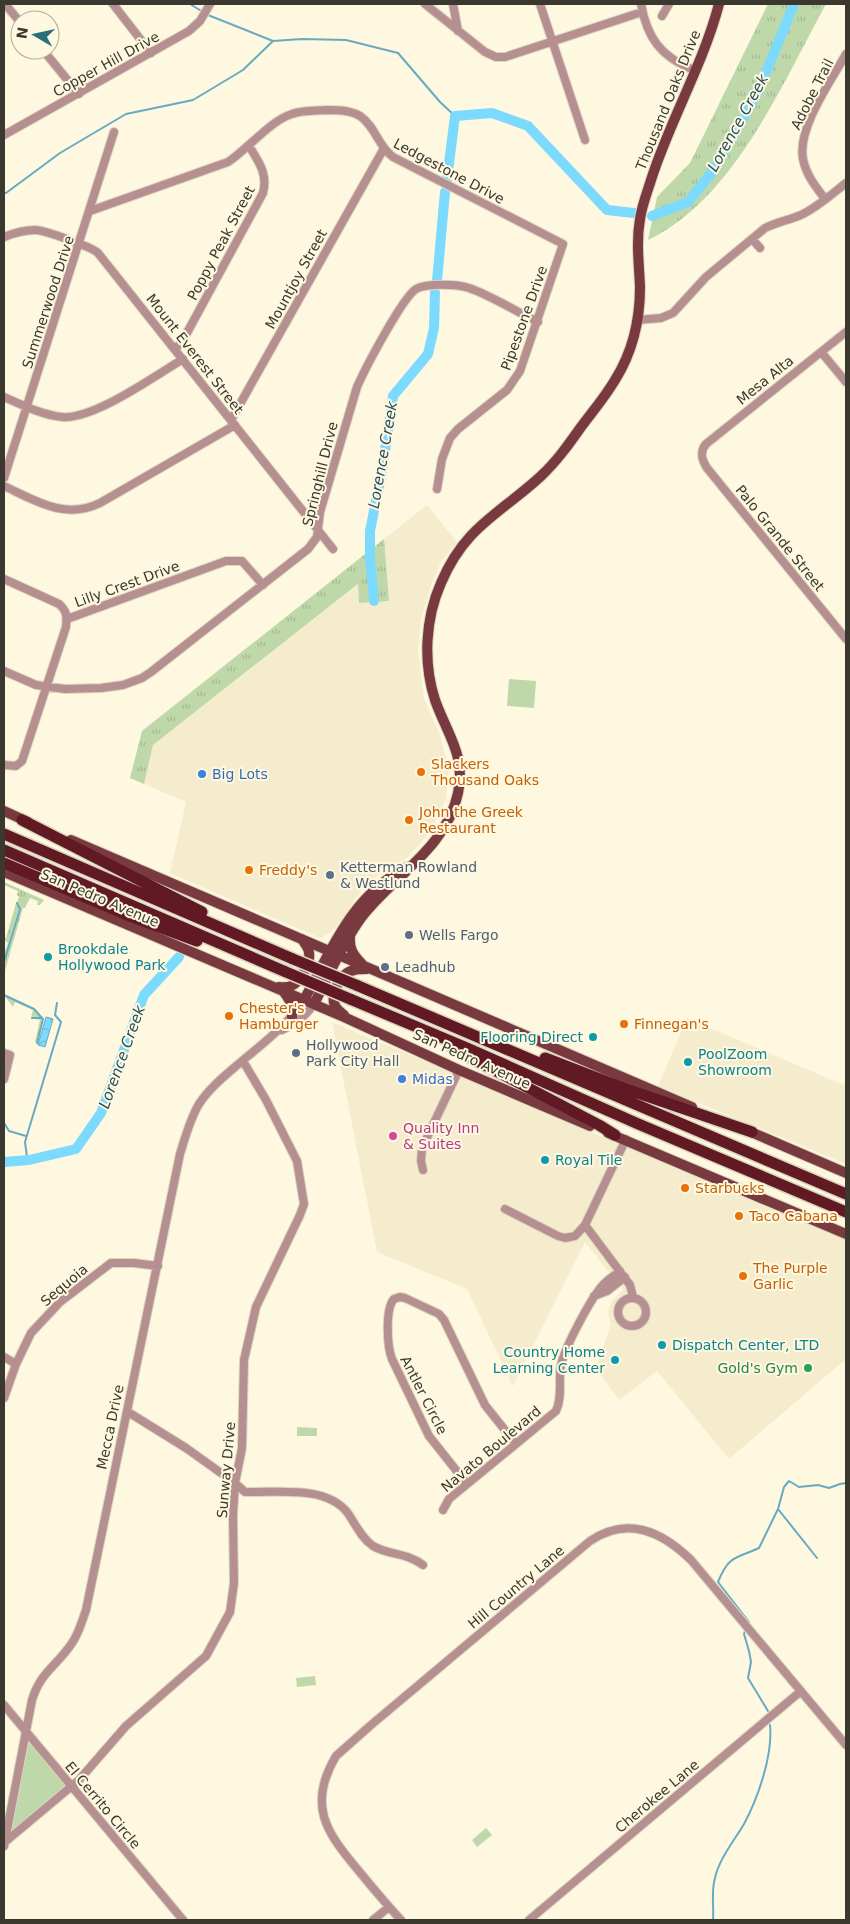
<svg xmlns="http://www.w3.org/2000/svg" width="850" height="1924" font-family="'DejaVu Sans',sans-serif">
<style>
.built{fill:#f5eccd}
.grass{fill:url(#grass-tufts)}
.park{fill:#bed8aa}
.water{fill:url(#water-waves);stroke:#68aac1}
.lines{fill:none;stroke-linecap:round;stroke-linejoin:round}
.stream{stroke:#68aac1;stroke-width:2}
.river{stroke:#7cdaff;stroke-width:10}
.minor-casing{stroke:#dbd6c0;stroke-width:10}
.major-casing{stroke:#dbd6c0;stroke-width:12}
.highway-casing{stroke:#dbd6c0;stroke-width:14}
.minor{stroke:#b69091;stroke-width:8}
.major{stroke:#793a3f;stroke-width:10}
.highway{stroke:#611923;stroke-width:11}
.highway-bridge-casing{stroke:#dbd6c0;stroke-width:14;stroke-linecap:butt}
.highway-bridge{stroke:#611923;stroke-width:11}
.food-dot{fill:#e8710a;stroke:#fef8e0;stroke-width:2}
.shop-dot{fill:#3f7fe0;stroke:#fef8e0;stroke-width:2}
.service-dot{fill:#5c6f8a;stroke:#fef8e0;stroke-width:2}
.culture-dot{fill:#0f9aa8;stroke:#fef8e0;stroke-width:2}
.hotel-dot{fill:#d1479c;stroke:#fef8e0;stroke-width:2}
.leisure-dot{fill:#2e9e5b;stroke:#fef8e0;stroke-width:2}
.labels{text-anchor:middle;stroke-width:4;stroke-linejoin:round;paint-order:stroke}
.street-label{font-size:14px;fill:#3b392f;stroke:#fef8e0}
.food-label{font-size:14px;fill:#c56008;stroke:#fef8e0;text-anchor:start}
.shop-label{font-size:14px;fill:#366cbe;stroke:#fef8e0;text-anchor:start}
.service-label{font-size:14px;fill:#4e5e75;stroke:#fef8e0;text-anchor:start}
.culture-label{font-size:14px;fill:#0d838f;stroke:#fef8e0;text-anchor:start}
.hotel-label{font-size:14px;fill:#b23c85;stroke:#fef8e0;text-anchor:start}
.leisure-label{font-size:14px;fill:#27864d;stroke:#fef8e0;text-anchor:end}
.water-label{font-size:15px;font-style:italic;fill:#254e5e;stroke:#fef8e0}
</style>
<defs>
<pattern id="grass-tufts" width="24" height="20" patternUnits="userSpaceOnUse" patternTransform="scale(1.25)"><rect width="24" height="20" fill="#bed8aa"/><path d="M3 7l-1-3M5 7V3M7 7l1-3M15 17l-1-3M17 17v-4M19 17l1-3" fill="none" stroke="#a4ba93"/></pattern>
<pattern id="water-waves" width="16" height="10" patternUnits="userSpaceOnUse" patternTransform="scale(1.25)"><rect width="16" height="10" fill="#7cdaff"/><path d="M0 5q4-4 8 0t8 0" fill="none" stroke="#6cbcdb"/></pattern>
</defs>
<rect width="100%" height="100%" fill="#fef8e0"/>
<path class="built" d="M427 505 457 542 441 562 431 586 421 619 418 651 424 698 440 735 449 770 446 798 431 831 407 858 366 883 340 923 330 933 320 938 170 873 186 802 144 784 153 745 359 584 388 601 384 539Z
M687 1018 846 1086V1164L658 1086Z
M332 1022 846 1240V1359L729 1459 657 1371 619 1400 596 1368 611 1325 608 1312 611 1302 623 1290 585 1242 513 1386 467 1289 377 1252Z"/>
<path class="grass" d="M768 4H826C782 84 734 199 648 240L657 197 690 163Z
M384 539 389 601 359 603 358 584 153 745 144 784 130 778 142 731Z
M4 882 44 900 40 905H37L38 901 30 898 25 908H23L4 974V963L20 908H19L4 961V954L8 943 4 940V937L6 938 16 903 19 906 17 903 19 897 17 895 18 891 4 885Z
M4 995 34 1010 43 1019 37 1042H35L40 1020 31 1018 33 1010 15 1002 13 1007Z"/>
<path class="park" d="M509 679 536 681 534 708 507 706Z
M297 1427 317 1428V1436H297Z
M315 1676 316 1685 297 1687 296 1678Z
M27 1742H30L66 1786 12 1834H8Z
M486 1828 492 1835 477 1847 472 1840Z"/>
<path class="water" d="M46 1017 53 1019 45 1047 38 1045Z"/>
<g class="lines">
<path class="stream" d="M190 4 203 12
M208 15 273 41
M4 193H6L60 153 126 114 193 100 243 70 273 41 302 39 346 40 398 53 440 102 455 116
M4 962 20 909 17 903
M4 995 34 1009 43 1019 37 1043
M32 1018H41
M4 1123 9 1131 26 1136
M29 1160 27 1157 25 1142 61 1022 55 1015 57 1003
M778 1509 817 1558
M749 1622 718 1582C729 1555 735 1559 759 1548L778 1509 784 1487 789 1481 799 1487 818 1485 829 1488 840 1484 846 1483
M745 1631 744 1634 749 1651 751 1662 748 1678 768 1711
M713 1920C714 1907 711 1891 715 1878 719 1859 734 1841 744 1824 758 1798 773 1755 770 1725"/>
<path class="river" d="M447 179 455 116 492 113 528 126 607 210 634 213
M652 216 688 202 713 171 758 92 794 4
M437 281 445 192
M374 601 370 558V531L382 471 393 396 428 354 434 328 435 293
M4 1162 29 1160 76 1149 101 1113 144 995 179 957"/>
<g class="minor-casing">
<path id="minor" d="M5 4 20 22
M113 4 151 53
M425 4 485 52 496 57H505L642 12
M453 4 458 31
M540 4 585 140
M641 4C647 38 661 57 694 70
M662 16 669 4
M43 50 79 94
M4 135 189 31 200 21 210 4
M825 199C816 187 806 175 803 159 797 128 831 81 846 54
M90 211 228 162C248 149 271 120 292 114 303 110 316 111 327 110 338 110 350 110 360 116 375 126 378 146 393 157L563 244 520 371 507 390 458 429 450 438 442 459 437 489
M4 237C14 233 24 230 35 230 44 230 92 247 98 253L333 549
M752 239 760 248
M637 320 661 318 673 313 706 277 765 228C777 222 789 220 801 215 818 207 832 194 846 183
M846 332 706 444C699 452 702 460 707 468L846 639
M175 349 182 342 263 193C268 174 259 162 249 146
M822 353 846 382
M4 397C22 405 42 415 62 417 93 420 155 376 183 359
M231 420 383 150
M4 478 114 132
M4 486C36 501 65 520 100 503L235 425
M4 579 59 604C67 611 67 616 66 627L22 761 16 766 4 765
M67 619 226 561H242L263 585
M4 671 36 685 65 689 101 688 123 685 142 678 151 672 308 549 317 537 320 512 357 387C365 369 402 298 416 289 426 283 458 284 469 288 492 296 515 311 538 322
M282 1030C296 1023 305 1017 314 1004
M4 1053 10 1055 4 1079
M423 1170 421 1161 422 1148 459 1070
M505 1209 558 1236 565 1238 575 1236 585 1225 626 1139
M585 1225 630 1285 633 1297
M594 1296 607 1291 625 1277
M618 1312a14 14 0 1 1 28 0a14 14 0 1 1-28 0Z
M4 1357 16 1364
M4 1398 16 1364 31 1333 60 1302 111 1263H134L158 1266
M128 1412 186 1448 235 1483 245 1492C277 1493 325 1485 347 1512 355 1523 361 1538 373 1546 388 1555 408 1553 423 1565
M467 1484 429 1436 392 1359C387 1346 385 1309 394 1299L400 1297 405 1298 439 1314 444 1320 485 1405 516 1444
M443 1510 449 1499 556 1411C563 1396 558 1381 561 1365 565 1347 590 1300 602 1286 607 1280 614 1276 620 1271
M4 1705 183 1920
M5 1842 79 1780 126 1726 206 1656 230 1612 234 1583 233 1516 235 1483 242 1448 244 1360 256 1307 300 1215 304 1204 297 1161 266 1100 243 1061
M4 1846 32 1700C41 1671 57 1666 72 1643 79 1633 82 1621 86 1610L180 1154C185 1138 190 1119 199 1104 210 1087 227 1074 242 1061 265 1042 287 1025 304 1000
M373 1920 389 1907
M401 1920C386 1904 372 1887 358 1870 326 1832 307 1805 336 1756L371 1725 590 1541C628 1516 661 1531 691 1560L846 1745
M529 1920 801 1691"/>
</g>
<g class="major-casing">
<path id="major" d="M4 811 28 822
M71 840 692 1107
M4 872 344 1017 459 1070 590 1126
M350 936C349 949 353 955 362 964
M279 987C283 987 287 988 291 986 300 982 311 963 309 953 309 948 305 944 302 939
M283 991C290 1000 293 1005 292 1017
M304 1000C333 947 351 897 407 867
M314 1004C329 975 342 944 361 918 392 877 447 848 458 793 466 755 447 734 435 700 423 663 425 619 441 583 465 526 500 514 541 476 557 461 569 444 581 427 593 411 605 397 615 380 632 353 640 320 640 287 639 264 636 242 640 219 642 205 647 193 651 180 670 120 703 65 719 4
M344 1015C340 1012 335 1008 334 1003 332 993 339 978 347 973 353 969 359 969 367 969
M744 1129 846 1173
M608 1133 846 1234"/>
</g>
<g class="highway-casing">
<path id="highway" d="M22 820 202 912
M4 834 293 959
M4 850 286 972
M4 863 127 915 197 941
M356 985 846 1194
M350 999 467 1048 636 1123 846 1212
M452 1048 599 1125 615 1135
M545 1058 623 1088 752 1132"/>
</g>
<use href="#minor" class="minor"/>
<use href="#major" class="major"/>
<use href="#highway" class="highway"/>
<g class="highway-bridge-casing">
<path id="highway-bridge" d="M293 959 356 985
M286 972 350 999"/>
</g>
<use href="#highway-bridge" class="highway-bridge"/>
</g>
<g class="food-dot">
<circle cx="421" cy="772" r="5"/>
<circle cx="409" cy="820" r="5"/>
<circle cx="249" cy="870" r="5"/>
<circle cx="229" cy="1016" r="5"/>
<circle cx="624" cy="1024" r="5"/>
<circle cx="685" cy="1188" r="5"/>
<circle cx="739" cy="1216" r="5"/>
<circle cx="743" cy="1276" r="5"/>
</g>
<g class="shop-dot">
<circle cx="202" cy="774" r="5"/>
<circle cx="402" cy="1079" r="5"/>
</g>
<g class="service-dot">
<circle cx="330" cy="875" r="5"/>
<circle cx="409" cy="935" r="5"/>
<circle cx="385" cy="967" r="5"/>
<circle cx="296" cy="1053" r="5"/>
</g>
<g class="culture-dot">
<circle cx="48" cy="957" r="5"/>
<circle cx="593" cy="1037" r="5"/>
<circle cx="688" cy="1062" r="5"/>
<circle cx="545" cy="1160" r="5"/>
<circle cx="662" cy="1345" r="5"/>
<circle cx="615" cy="1360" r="5"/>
</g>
<circle class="hotel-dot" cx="393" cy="1136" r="5"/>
<circle class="leisure-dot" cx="808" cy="1368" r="5"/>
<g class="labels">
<g class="street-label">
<text transform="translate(106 64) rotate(-29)" y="5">Copper Hill Drive</text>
<text transform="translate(812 94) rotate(-63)" y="5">Adobe Trail</text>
<text transform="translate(668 100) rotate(-68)" y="5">Thousand Oaks Drive</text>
<text transform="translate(449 171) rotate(28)" y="5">Ledgestone Drive</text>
<text transform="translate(221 243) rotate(-62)" y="5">Poppy Peak Street</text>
<text transform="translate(296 279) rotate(-61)" y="5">Mountjoy Street</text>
<text transform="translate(48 302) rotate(-72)" y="5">Summerwood Drive</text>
<text transform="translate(524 318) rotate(-70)" y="5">Pipestone Drive</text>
<text transform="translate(195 354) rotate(52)" y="5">Mount Everest Street</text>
<text transform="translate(765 380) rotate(-39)" y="5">Mesa Alta</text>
<text transform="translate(320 474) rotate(-76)" y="5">Springhill Drive</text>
<text transform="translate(780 538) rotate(51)" y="5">Palo Grande Street</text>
<text transform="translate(127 584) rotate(-20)" y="5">Lilly Crest Drive</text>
<text transform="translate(100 898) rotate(23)" y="5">San Pedro Avenue</text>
<text transform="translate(472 1059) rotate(24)" y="5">San Pedro Avenue</text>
<text transform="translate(64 1285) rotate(-40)" y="5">Sequoia</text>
<text transform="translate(424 1395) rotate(63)" y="5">Antler Circle</text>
<text transform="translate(110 1427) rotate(-78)" y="5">Mecca Drive</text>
<text transform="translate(491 1449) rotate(-40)" y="5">Navato Boulevard</text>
<text transform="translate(226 1470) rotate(-85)" y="5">Sunway Drive</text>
<text transform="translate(516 1587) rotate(-40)" y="5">Hill Country Lane</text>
<text transform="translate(657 1796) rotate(-40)" y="5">Cherokee Lane</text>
<text transform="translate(103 1805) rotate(50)" y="5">El Cerrito Circle</text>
</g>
<g class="food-label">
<text x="431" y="769">Slackers<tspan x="431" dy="16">Thousand Oaks</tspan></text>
<text x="419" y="817">John the Greek<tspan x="419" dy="16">Restaurant</tspan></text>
<text x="259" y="875">Freddy's</text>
<text x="239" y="1013">Chester's<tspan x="239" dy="16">Hamburger</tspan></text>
<text x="634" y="1029">Finnegan's</text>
<text x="695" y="1193">Starbucks</text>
<text x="749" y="1221">Taco Cabana</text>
<text x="753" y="1273">The Purple<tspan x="753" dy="16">Garlic</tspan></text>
</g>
<g class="shop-label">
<text x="212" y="779">Big Lots</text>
<text x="412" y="1084">Midas</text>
</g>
<g class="service-label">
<text x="340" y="872">Ketterman Rowland<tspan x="340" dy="16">&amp; Westlund</tspan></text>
<text x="419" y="940">Wells Fargo</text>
<text x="395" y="972">Leadhub</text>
<text x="306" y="1050">Hollywood<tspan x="306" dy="16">Park City Hall</tspan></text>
</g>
<g class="culture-label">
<text x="58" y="954">Brookdale<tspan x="58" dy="16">Hollywood Park</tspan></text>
<text x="583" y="1042" text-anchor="end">Flooring Direct</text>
<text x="698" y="1059">PoolZoom<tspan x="698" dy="16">Showroom</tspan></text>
<text x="555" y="1165">Royal Tile</text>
<text x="672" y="1350">Dispatch Center, LTD</text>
<text x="605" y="1357" text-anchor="end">Country Home<tspan x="605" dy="16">Learning Center</tspan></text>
</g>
<g class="hotel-label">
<text x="403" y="1133">Quality Inn<tspan x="403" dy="16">&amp; Suites</tspan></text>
</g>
<g class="leisure-label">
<text x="798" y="1373">Gold's Gym</text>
</g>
<g class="water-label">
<text transform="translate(738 123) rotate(-61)" y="5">Lorence Creek</text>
<text transform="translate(383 455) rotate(-80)" y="5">Lorence Creek</text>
<text transform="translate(122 1057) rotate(-70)" y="5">Lorence Creek</text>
</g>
</g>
<rect width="850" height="1924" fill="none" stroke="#3b392f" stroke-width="10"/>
<g transform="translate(35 35) rotate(279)"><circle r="24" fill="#fef8e0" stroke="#b0ac99"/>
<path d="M0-4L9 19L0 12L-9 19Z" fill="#29707c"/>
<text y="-8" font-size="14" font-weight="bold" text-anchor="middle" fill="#3b392f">N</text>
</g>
</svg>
